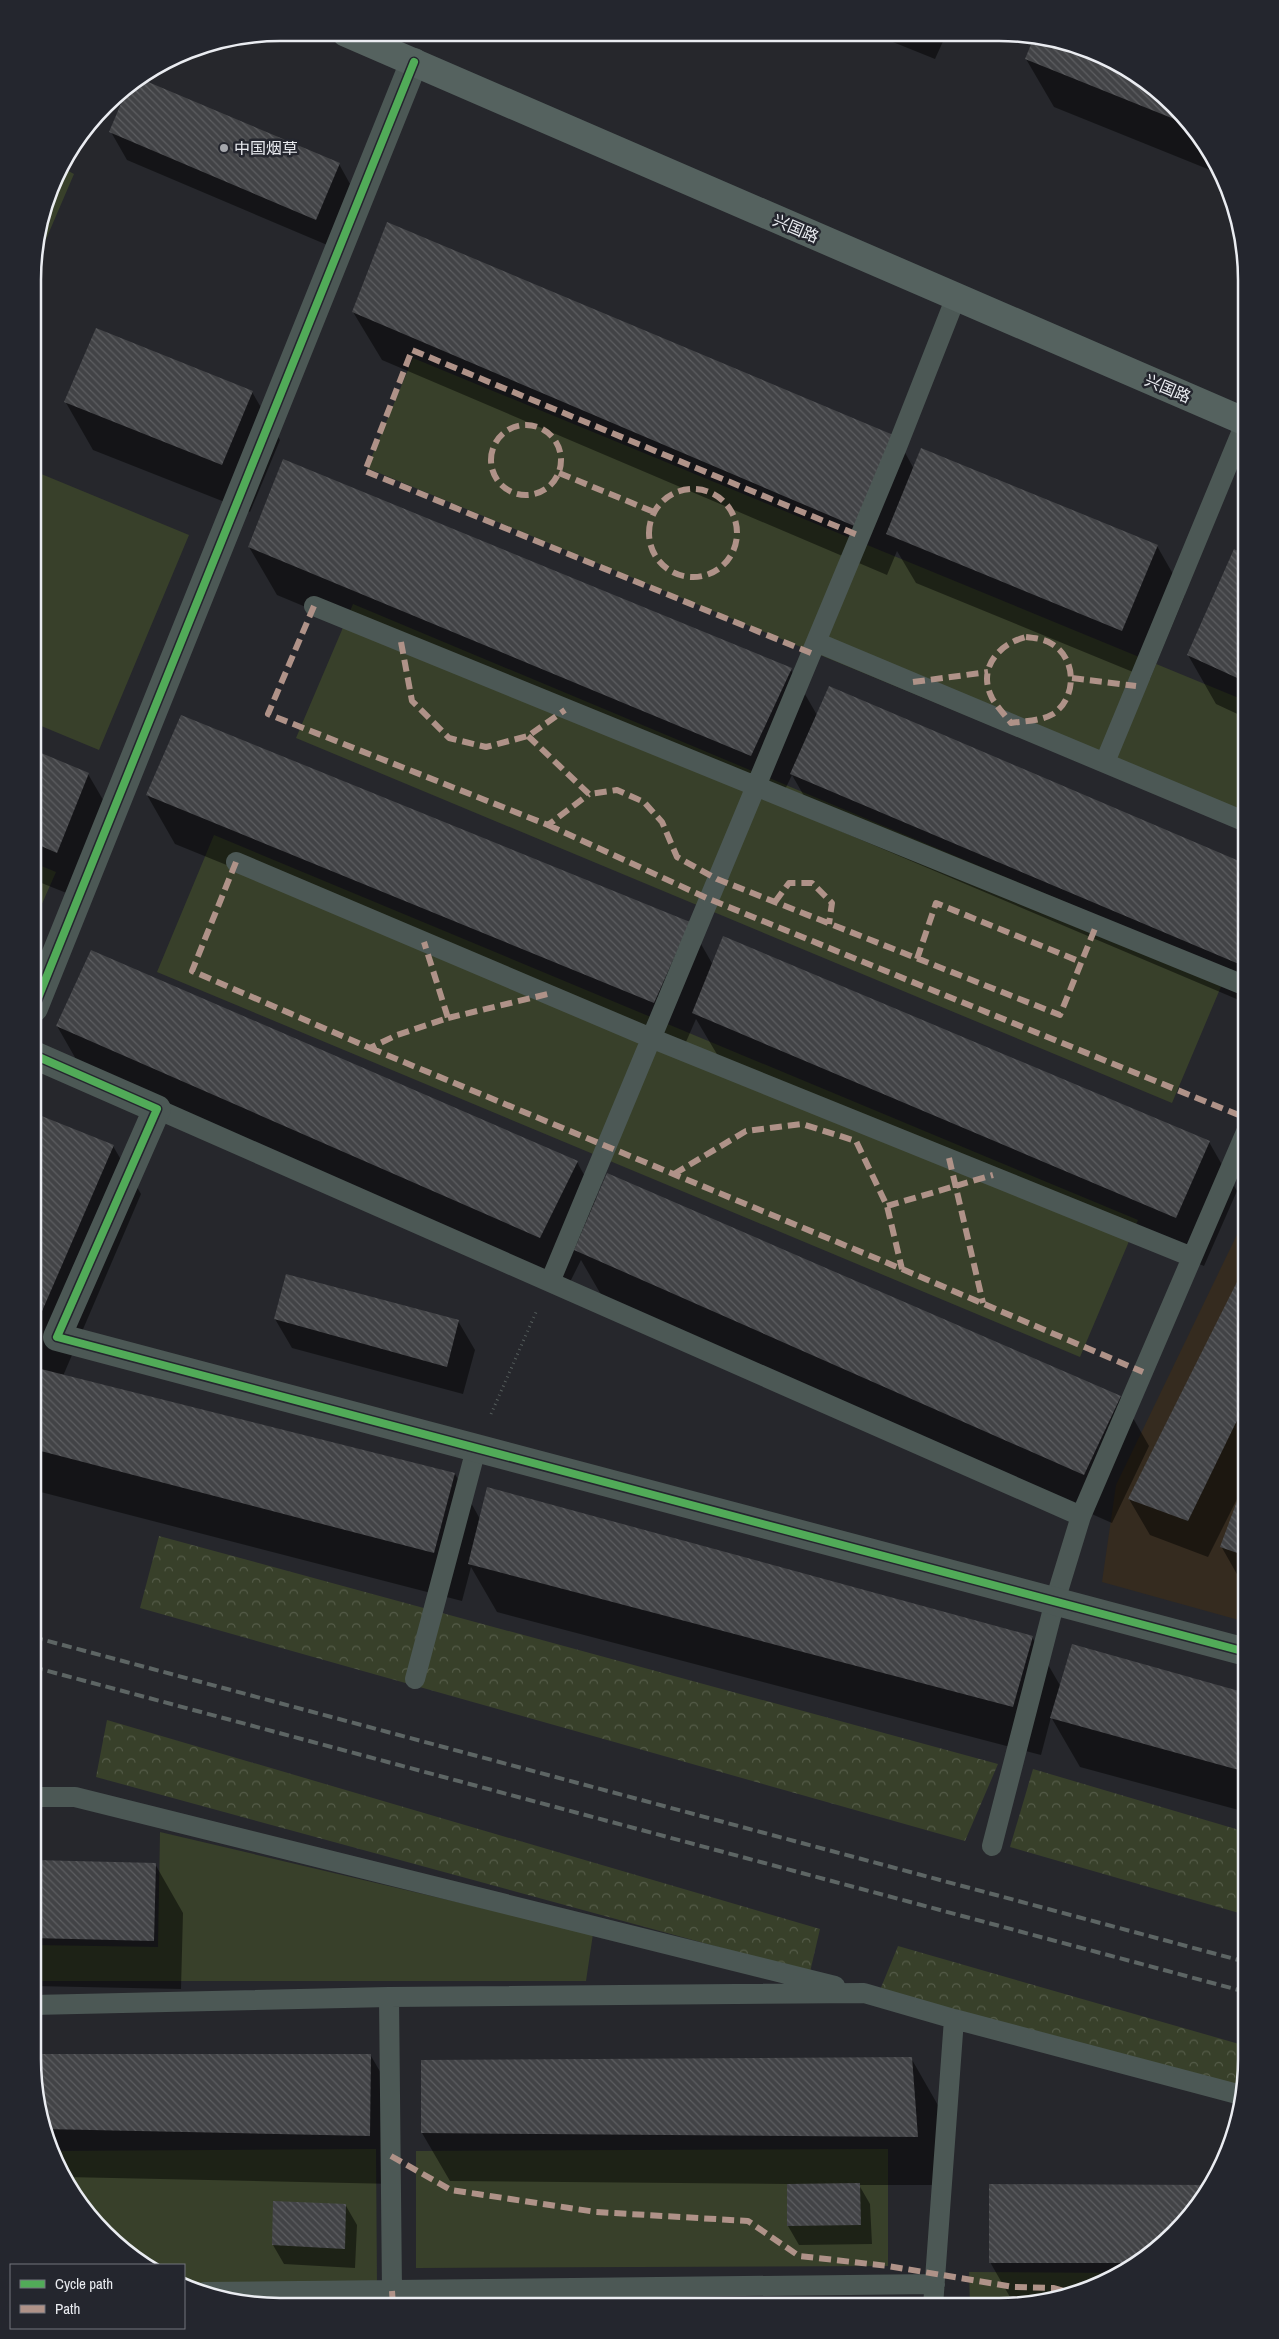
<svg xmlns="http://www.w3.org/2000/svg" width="1279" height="2339" font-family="'Archivo Narrow','Noto Sans SC',sans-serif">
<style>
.commercial{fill:#352b1f}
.green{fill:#38402a}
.forest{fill:url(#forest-crowns)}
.shadow{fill:#0007}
.building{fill:url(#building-back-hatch)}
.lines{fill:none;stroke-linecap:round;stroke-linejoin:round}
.path{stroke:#555d5c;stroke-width:3;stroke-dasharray:1 4;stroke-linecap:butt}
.service{stroke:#4c5855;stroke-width:20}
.minor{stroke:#4c5855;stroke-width:28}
.secondary{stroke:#55625f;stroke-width:28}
.rail{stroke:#5d6564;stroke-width:4;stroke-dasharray:10 5;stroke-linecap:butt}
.quiet{stroke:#af9288;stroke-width:6;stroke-dasharray:12 6;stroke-linecap:butt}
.cycleway-casing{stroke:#24262e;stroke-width:11}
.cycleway{stroke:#51ab58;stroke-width:8}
.poi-dot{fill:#a5a7ac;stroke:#24262e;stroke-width:2}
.labels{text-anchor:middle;stroke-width:5;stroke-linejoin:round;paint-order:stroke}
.poi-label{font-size:16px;fill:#eaecf1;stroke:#24262e;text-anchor:start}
.street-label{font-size:16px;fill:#eaecf1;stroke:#24262e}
.rim{fill:none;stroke:#eaecf1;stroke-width:2.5}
</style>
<defs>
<pattern id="forest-crowns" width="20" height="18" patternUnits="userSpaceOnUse" patternTransform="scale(1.25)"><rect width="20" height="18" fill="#38402a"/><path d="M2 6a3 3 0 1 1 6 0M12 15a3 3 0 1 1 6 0" fill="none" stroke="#555c49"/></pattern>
<pattern id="building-back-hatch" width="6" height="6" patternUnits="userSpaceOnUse" patternTransform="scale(1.25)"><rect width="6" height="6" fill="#424346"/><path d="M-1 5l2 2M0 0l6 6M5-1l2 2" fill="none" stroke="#5d5e61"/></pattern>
</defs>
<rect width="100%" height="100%" fill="#26272c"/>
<path class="commercial" d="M1246 1216V1622L1102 1582 1116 1485Z"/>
<path class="green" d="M61 167 74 174 35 265V248Z
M413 358 1246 701V831L367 468Z
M34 471 189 535 99 750 34 723Z
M353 604 1228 970 1172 1103 296 738Z
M214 835 1138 1220 1080 1357 157 972Z
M34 863 56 872 34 922Z
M160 1832 593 1934 586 1981H33V1945L158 1947Z
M376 2149 377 2286 185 2287 184 2265H147L129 2255 74 2196 52 2151Z
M888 2149V2266L416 2268V2151Z
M969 2272 1118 2273 1078 2293 998 2306H970Z"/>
<path class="forest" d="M159 1536 998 1764 965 1841 140 1608Z
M107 1720 820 1929 810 1972 96 1777Z
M1033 1769 1246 1832V1915L1010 1847Z
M898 1946 1246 2046V2075L1241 2097 880 1990Z"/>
<path class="shadow" d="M878 36 945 37 935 59Z
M1047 37 1108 58 1162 94 1205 143 1220 174 1054 107 1026 59Z
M111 132 339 164 355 193 332 247 127 160Z
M353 312 897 438 914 469 1157 546 1185 595 1150 679 916 583 897 551 887 575 382 360Z
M252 392 280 440 250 512 93 450 65 401Z
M249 547 791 670 817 715 830 687 1246 866V1003L819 822 792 775 778 804 277 595Z
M1235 551 1246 556V718L1216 704 1188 655Z
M34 752 88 774 116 822 84 900 34 880Z
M147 795 689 923 713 965 1209 1142 1237 1191 1204 1266 721 1061 696 1019 682 1051 175 844Z
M57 1026 577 1162 597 1198 608 1175 1121 1397 1149 1446 1112 1523 603 1298 581 1260 568 1286 85 1075Z
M34 1115 113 1146 141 1194 63 1376 455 1474 480 1519 1032 1637 1061 1687 1073 1645 1246 1694V1812L1080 1767 1051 1717 1041 1755 497 1612 471 1567 462 1601 33 1490Z
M1246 1266V1584L1242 1583 1221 1546 1239 1500 1237 1499 1208 1557 1150 1535 1129 1499Z
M275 1319 458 1321 475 1350 463 1394 292 1348Z
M33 1862 155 1864 183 1913 181 1989 33 1986Z
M33 2056H371L399 2104 397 2184 65 2177 46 2138Z
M911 2058 939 2107 945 2185H859L870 2204 872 2244 799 2245 788 2226V2184L450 2181 422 2133Z
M990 2186H1209L1195 2210 1136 2265 1078 2293 1014 2304 990 2262Z
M275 2202 346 2206 357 2225 355 2268 284 2264 273 2245Z"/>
<path class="building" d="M1034 37H1047L1108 58 1162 94 1189 125 1025 59Z
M141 79 340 163 316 220 109 132 128 87Z
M387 222 898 437 859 528 352 312Z
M96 328 253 391 222 465 64 402Z
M921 448 1158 545 1122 631 886 534Z
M283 459 792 668 751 756 248 547Z
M1234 549 1246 555V682L1187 655Z
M829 686 1246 864V967L790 774Z
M181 715 690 922 654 1003 146 795Z
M34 750 89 773 57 853 34 843Z
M723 936 1210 1141 1176 1218 692 1013Z
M91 950 578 1161 540 1238 56 1026Z
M34 1113 114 1145 33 1332Z
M607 1173 1121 1396 1084 1475 574 1250Z
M1246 1264V1402L1188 1521 1128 1499Z
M286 1274 459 1320 447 1367 274 1319Z
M33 1367 455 1473 434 1553 33 1449Z
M1246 1477V1556L1220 1547Z
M487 1487 1033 1636 1013 1707 468 1564Z
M1072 1644 1246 1693V1772L1050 1718Z
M33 1860 156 1863 154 1941 33 1938Z
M33 2054H371L370 2136 44 2129Z
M912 2057 918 2137 421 2133V2060Z
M860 2183 861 2225 787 2226V2184Z
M989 2184 1209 2185 1195 2210 1138 2263H989Z
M273 2201 346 2204 345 2249 272 2245Z"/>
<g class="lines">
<path class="path" d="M491 1414 537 1310"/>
<path class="service" d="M314 606 1246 986
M816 642 1246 822
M1105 762 1246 421
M236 862 651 1038 1192 1257
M157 1109 1081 1516 1055 1601 992 1846
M550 1282 897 447 956 297
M1081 1516 1246 1132
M415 1679 476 1449
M33 1797H75L835 1986
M389 1997 392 2291
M33 2005 389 1997 864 1993 954 2019 1241 2095
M204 2292 935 2284
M933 2306 954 2019"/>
<path class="minor" d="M34 1008 414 62
M34 1055 157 1109 57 1337 1246 1652"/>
<path class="secondary" d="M346 33 1246 422"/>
<path class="rail" d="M33 1637 1246 1962
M33 1667 1246 1992"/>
<path class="quiet" d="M491 460a35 35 0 1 1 70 0a35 35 0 1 1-70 0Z
M559 473 654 512
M649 533a44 44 0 1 1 88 0a44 44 0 1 1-88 0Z
M314 606 268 714 548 825 589 794
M1026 637C1035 638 1044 639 1052 644 1077 659 1077 698 1053 714 1041 721 1024 721 1011 723 1005 715 997 707 992 698 977 669 998 644 1026 637Z
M401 642 412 701 449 738 486 747 528 736 565 710
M811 653 365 471 412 350 860 536
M1072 678 1136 686
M913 682 988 672
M528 736 589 794 617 790 644 802 662 822 677 857 717 879 1060 1015 1096 926
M548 825 709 899 1246 1118
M236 862 192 971 370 1048 397 1035 448 1018 424 942
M775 902 789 883H812L832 903 829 924
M917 959 936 903 1081 962
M448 1018 548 994
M370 1048 902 1269 1143 1372
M949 1158 983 1303
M674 1174 746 1131 802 1124 856 1141 887 1206 902 1269
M887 1206 993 1175
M391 2156 451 2190 596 2212 748 2221 799 2256 888 2266 1014 2287 1054 2288 1074 2294
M392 2291 393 2305"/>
<g class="cycleway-casing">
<path id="cycleway" d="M34 1008 414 62
M34 1055 157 1109 57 1337 1246 1652"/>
</g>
<use href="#cycleway" class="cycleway"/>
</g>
<circle class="poi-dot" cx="224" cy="148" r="5"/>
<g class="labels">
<g class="poi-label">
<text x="234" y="154">中国烟草</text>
</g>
<g class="street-label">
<text transform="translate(796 228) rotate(23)" y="6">兴国路</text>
<text transform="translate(1168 388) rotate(23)" y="6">兴国路</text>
</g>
</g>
<path d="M0 0H1279V2339H0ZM280 41H999A239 239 0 0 1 1238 280V2059A239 239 0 0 1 999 2298H280A239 239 0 0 1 41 2059V280A239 239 0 0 1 280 41Z" fill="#24262e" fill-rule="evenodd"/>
<path class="rim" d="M280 41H999A239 239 0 0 1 1238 280V2059A239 239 0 0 1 999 2298H280A239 239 0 0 1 41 2059V280A239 239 0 0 1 280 41Z"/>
<rect x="10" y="2264" width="175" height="65" fill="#24262e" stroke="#73757c"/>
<rect x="20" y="2280" width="25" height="8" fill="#51ab58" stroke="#73757c"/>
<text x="55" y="2289" font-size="15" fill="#eaecf1">Cycle path</text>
<rect x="20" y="2305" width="25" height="8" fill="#af9288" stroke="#73757c"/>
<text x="55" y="2314" font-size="15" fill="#eaecf1">Path</text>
</svg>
